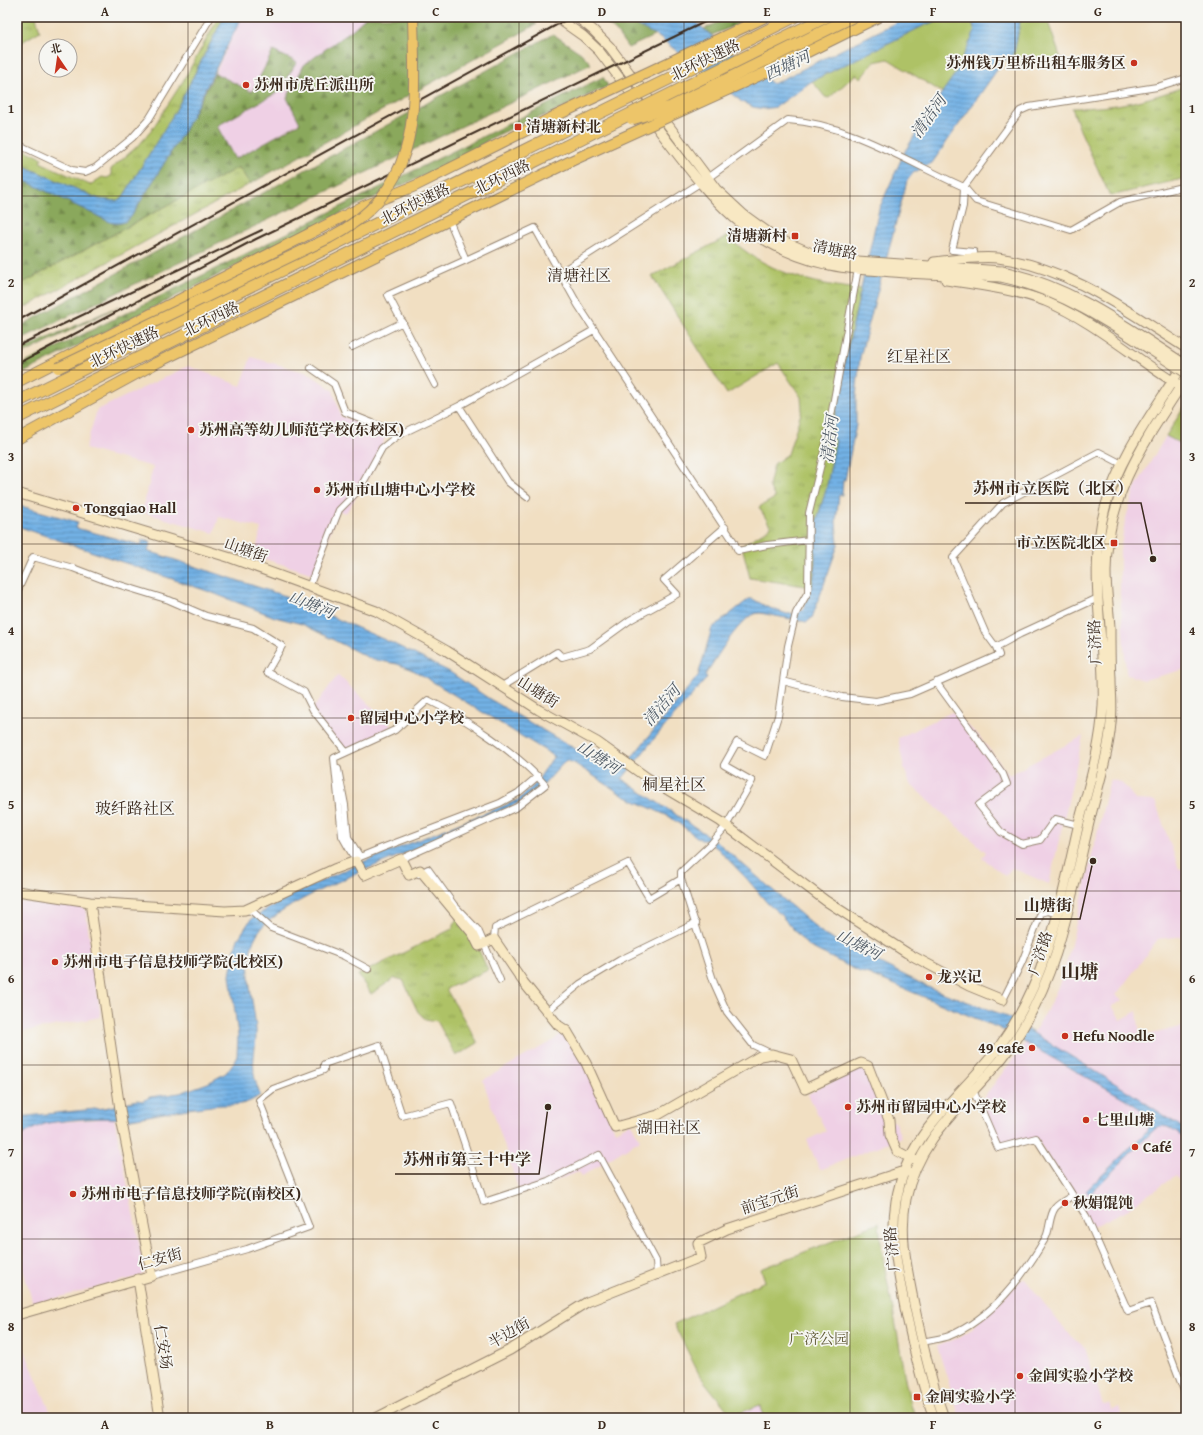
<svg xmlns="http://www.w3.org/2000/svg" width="1203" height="1435" font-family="'Gentium Book Plus','Noto Serif SC',serif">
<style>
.built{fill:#efd0e5}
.grass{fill:url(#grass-tufts);stroke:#747642}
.forest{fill:url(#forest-firs);stroke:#62693c}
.park{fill:#aec266;stroke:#747642}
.water{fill:url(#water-rules);stroke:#566e82}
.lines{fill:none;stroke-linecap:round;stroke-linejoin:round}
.street-casing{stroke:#968470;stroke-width:8}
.secondary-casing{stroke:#968470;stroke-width:11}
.primary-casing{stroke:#968470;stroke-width:12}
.highway-casing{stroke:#968470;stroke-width:13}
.street{stroke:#fff;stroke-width:6}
.secondary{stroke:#f8e8c3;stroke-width:9}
.primary{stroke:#edc569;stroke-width:10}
.highway{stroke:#edc569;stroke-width:11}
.rail{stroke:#3b2a1e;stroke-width:2}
.secondary-bridge-casing{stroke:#968470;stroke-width:11;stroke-linecap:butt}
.primary-bridge-casing{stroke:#968470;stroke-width:12;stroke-linecap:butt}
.highway-bridge-casing{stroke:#968470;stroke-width:13;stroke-linecap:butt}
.secondary-bridge{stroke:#f8e8c3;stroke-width:9}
.primary-bridge{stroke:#edc569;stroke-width:10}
.highway-bridge{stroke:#edc569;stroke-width:11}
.grid{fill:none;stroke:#3b2a1e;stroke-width:1;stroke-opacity:0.55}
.poi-dot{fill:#c8321e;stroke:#f6f6f2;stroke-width:1.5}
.labels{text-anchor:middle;stroke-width:3.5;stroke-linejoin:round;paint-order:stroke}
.street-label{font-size:15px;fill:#3b2a1e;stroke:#f6f6f2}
.poi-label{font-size:15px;font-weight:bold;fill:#3b2a1e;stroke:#f6f6f2;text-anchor:start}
.park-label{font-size:15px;fill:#5e5834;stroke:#f6f6f2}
.water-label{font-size:16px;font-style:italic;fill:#4e5964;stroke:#f6f6f2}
.neighbourhood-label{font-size:16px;fill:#3b2a1e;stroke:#f6f6f2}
.district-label{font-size:19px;font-weight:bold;fill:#3b2a1e;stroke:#f6f6f2}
.leader{fill:none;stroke:#3b2a1e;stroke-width:1.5}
.callout-dot{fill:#3b2a1e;stroke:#f6f6f2;stroke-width:1.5}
.callout-label{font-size:16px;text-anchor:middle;font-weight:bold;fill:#3b2a1e;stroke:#f6f6f2;stroke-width:3.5;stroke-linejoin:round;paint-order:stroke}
.neatline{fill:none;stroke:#3b2a1e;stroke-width:1.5}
.grid-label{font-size:13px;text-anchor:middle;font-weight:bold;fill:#3b2a1e}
</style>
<defs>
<pattern id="grass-tufts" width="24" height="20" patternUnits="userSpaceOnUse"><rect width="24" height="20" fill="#aec266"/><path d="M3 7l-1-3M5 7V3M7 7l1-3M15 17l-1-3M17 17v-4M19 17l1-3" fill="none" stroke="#8f9e53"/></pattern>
<pattern id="forest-firs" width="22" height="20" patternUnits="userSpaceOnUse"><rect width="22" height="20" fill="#8aa85b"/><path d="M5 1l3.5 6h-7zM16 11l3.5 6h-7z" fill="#72894b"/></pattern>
<pattern id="water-rules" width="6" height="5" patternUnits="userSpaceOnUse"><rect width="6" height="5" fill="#72b1e5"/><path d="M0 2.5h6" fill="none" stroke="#5f90b9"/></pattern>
</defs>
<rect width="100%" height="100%" fill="#f6f6f2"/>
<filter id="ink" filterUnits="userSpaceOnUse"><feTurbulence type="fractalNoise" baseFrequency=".025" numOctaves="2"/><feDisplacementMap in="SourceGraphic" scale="8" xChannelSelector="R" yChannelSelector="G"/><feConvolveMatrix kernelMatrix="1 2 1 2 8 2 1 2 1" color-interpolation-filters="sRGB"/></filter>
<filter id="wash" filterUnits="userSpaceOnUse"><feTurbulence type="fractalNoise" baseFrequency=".012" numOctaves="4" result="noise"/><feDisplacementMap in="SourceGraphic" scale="16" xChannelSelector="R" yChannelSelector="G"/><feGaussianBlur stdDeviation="0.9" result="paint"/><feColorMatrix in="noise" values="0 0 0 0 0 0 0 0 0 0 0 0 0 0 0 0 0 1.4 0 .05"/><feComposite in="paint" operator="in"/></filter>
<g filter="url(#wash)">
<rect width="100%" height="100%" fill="#f1dfc2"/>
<path class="built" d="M242 17H366L353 29 301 122 235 159 217 126 278 92 273 51 252 92 215 73Z
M251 357 308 373 333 390 341 416 387 433 373 469 346 513 338 511 314 574 255 556 261 528 219 517 214 533 142 512 153 467 85 449 97 410 188 366 241 386Z
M1166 436 1181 444 1186 443V669L1144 680 1127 675 1126 671 1120 594V551L1125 521 1135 488Z
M338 675 392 726 344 752 311 711Z
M952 712 977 734 1009 775 1083 736 1049 884 1012 868 1005 876 982 858 986 852 910 784 904 768 898 738Z
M1110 779 1120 782 1128 789 1135 800 1155 801 1179 869 1186 868V936L1158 939 1116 995 1123 1000 1112 1006 1121 1020 1137 1011 1140 1037 1185 1026 1186 1189 1176 1175 1125 1211 1092 1227 1036 1138 998 1148 980 1102 1033 1033 1046 1012 1059 985 1068 957Z
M17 902 85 907 101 1017 17 1033Z
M564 1031 583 1062 615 1131 631 1123 640 1140 582 1176 579 1172 520 1194 483 1080 554 1040Z
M859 1067 868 1071 888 1123 894 1121 901 1137 820 1170 807 1140 826 1131 808 1094Z
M114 1118 145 1272 141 1276 33 1304 17 1249V1138L34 1128 48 1123Z
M1025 1279 1065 1330 1085 1348 1103 1405 1110 1403 1112 1410 1119 1408 1122 1418H960L937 1346 958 1338 970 1330 1021 1280Z
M17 1332 53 1418H17Z
M760 1404 765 1418H729L732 1416Z"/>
<path class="grass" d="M17 17H36L40 31 17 45Z
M219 17H224L176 110 123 197 116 201 99 199 24 166 17 159V146L42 158 40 162 90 185 102 177 107 178 111 176V169L140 144 151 131 183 81Z
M1186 86V178L1110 196 1080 130 1072 108C1116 108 1145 101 1186 86Z
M239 167 250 184 17 312V286Z
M728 236C762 271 813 285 861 289L841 378 832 438 836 439 826 490 815 526V570L812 587 750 578 742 546 771 527 759 507 775 498 769 486 774 464 788 454 802 410 801 397 778 363 727 394 652 276Z
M457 918 472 935 488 970 446 989 478 1043 456 1056 437 1021 425 1019 418 1012 403 980 395 978 371 994 358 975 452 929Z"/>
<path class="forest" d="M366 17H520L537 24 250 184 239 167 17 286V177L110 222C118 225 125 223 131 217L184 131 215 73 252 92 273 51 297 62 278 92 217 126 235 159 300 123 287 98 304 65 353 29Z
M599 17H619L656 35 628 48 616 31Z
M730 17H756L712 35 704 29Z
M553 34 581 53 591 64 17 341V328Z
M603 77 608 86 548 115 530 120 491 138 468 156 364 202 17 376V367Z
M119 306 17 357V352Z"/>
<path class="park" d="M948 17H971L975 31 955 74 943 93 888 59 874 62 861 78 856 74 829 98 825 97 812 81 925 25Z
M1021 17H1062L1048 22 1061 59 1054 63 1004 60C1019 50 1017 32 1021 17Z
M1186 404V443L1181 444 1166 436Z
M879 1223C881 1258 890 1291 896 1326 902 1356 904 1389 916 1418H765L760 1405 732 1416 700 1376 674 1324 765 1281 761 1269Z"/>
<path class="water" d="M224 17H242L184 131 131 217C125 223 118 225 110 222L17 177V159L25 163 24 166 99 199 116 201 123 197 176 110Z
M619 17H691L707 32 773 84 907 17H948L925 25 812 81 776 107 764 109 753 107 742 102 656 35Z
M971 17H1021C1018 30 1017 43 1013 56L1004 60 932 163 913 173 907 181 860 357 856 397V425L845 480H843L842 495H839L836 522 838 545 812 618 807 622 760 613C742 612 715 661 705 675L707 678 653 740 622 779 716 841 826 936 930 988 1004 1015 1129 1092 1186 1130V1139L1168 1127 1162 1126 1156 1128 1090 1194 1086 1191 1145 1133 1152 1121 1149 1115 1124 1098 999 1028 866 973 860 972 808 946 778 912 768 904 747 879 717 848 705 840H701L670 817 624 796 574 763 566 760 540 789 523 801C492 815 461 829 430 843 391 860 277 901 257 934 240 963 254 999 256 1029 257 1043 252 1058 254 1072 254 1079 258 1088 260 1095 242 1109 230 1103 211 1106 182 1109 154 1115 126 1120 109 1116 66 1120 48 1123 37 1126 27 1132 17 1138V1117L105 1108 137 1100 143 1101 150 1097 180 1093 208 1083 226 1073 234 1062 237 1056 238 1035 230 975 234 951 238 939 251 919 289 896 358 864 518 800 535 784 554 756 415 671 397 664 371 659 302 624 275 617 210 592 17 526V505L78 522 76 528 141 545 142 540 151 542 148 551 285 596 392 643 450 672 488 698 618 774 698 676 712 628 749 599H753L767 607 787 614 798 613 803 609 812 587 815 570V526L826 490 836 440 832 438 841 378 879 209 904 153 932 107 955 74 975 31Z"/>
</g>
<g filter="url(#ink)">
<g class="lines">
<g class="street-casing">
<path id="street" d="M17 144 72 170 85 172 95 168 132 138 149 119 211 17
M708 178 788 120C850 124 907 162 964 187L976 201 1071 230 1120 202 1186 186
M449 220 466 260 535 228 578 305 734 542 738 551 767 545 809 540
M973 258 974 252 952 250 963 206 964 187 1020 111 1029 107 1157 87 1186 78
M559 273 700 183
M352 347 403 322
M311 368 334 384 345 412 385 428 397 436
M435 385 388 295 466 260
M459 406 508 482 527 497
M17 578 22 581 33 557 73 568 107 581 169 600 206 616 253 628 282 646 267 672 304 692 313 710 346 752
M309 587 339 510 359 490 382 448 397 436 459 406 594 330
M17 592 22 581
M996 647 985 632 953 558 1003 503 1099 452 1122 464
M783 681 842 697 876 701 910 694 999 655 996 647 1020 634 1098 598
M936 682 1003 774 1007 784 979 805 1001 832 1022 844 1040 840 1055 819 1079 825
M502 686 557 652 562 657 590 649 630 620 677 594 664 580 725 527
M338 769 345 805 348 837 360 857
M401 859 517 807 545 785C519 754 465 718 428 700L395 730 334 758 342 836 356 861 360 857 382 848 500 803 518 793 538 776
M419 874 428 869 454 905 478 930 500 980
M245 910 252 911 271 928 344 956 368 969
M494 939 495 928 628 863 649 898 681 879
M1003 1000 1022 962 1041 913 1048 911 1057 914
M547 1011 580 984 620 960 696 923
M772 1054 753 1045 727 1012 714 983 681 879V872L711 844 726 826 752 781 724 765 737 742 765 756 778 716 788 646 796 613 808 592 809 513 826 443 858 269
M973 1090 998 1148 1036 1138 1086 1216 1128 1311 1151 1303 1186 1396
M152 1276 247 1249 309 1227 259 1100 273 1089 324 1070V1064L379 1045 402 1116 451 1103 484 1202 548 1181 599 1155 656 1261 657 1276
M922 1342C931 1340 940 1339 949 1336 991 1319 1024 1276 1046 1237 1050 1229 1049 1216 1055 1208 1059 1203 1067 1199 1072 1196"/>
</g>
<g class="secondary-casing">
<path id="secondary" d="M556 17 583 36 599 51C621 80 643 109 665 138 711 198 747 246 825 264 844 269 863 270 882 271 922 275 961 275 1001 277
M577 17 593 30 610 47 716 189 744 215 776 238 809 252 843 260 1002 271
M934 262C955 260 977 256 998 258 1069 267 1127 311 1186 348
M946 280C979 285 1013 289 1045 301 1092 320 1133 357 1177 384
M17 493 231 558 376 611 447 651 539 710 597 742 646 777 720 821 826 901 907 953 969 986 1003 1000
M17 891 90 902 225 911 245 910 334 869 356 861 364 875 401 859 409 875 420 870 473 934 479 946 494 939 524 983 558 1025 567 1031 586 1063 615 1127 658 1115 760 1056 772 1054 791 1059 805 1089 861 1063 868 1066 889 1120 890 1135 897 1151 918 1162
M138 1279 160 1418
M17 1315 152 1276 122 1123 90 902
M376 1418 510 1350 587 1302 701 1257 698 1243 727 1229 904 1171 907 1172
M934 1418C921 1382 913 1345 905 1308 898 1271 890 1238 896 1201 909 1128 958 1101 999 1047 1020 1018 1036 985 1047 950 1061 909 1069 866 1079 823 1089 785 1101 746 1103 706 1106 640 1087 573 1105 508 1120 454 1155 410 1184 363
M944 1418C931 1381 922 1343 914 1304 907 1268 899 1235 906 1199 919 1136 965 1104 1003 1057 1027 1026 1044 990 1056 953 1069 912 1078 869 1088 827 1096 793 1108 758 1111 723 1113 708 1111 694 1111 679 1110 662 1110 645 1110 628 1109 609 1106 591 1106 572 1106 494 1146 440 1186 378"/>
</g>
<g class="primary-casing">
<path id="primary" d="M744 27 765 17
M769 71 878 17
M17 382 364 206 415 186 549 119
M17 439 156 363 571 161"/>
</g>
<g class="highway-casing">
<path id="highway" d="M750 39 794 17
M757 51 826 17
M764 61 852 17
M17 402 557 134
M17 418 564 147"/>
</g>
<use href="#street" class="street"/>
<use href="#secondary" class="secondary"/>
<use href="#primary" class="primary"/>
<use href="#highway" class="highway"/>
<path class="rail" d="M17 321 571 17
M17 346 262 230
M17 364 256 239 715 17"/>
<g class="secondary-bridge-casing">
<path id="secondary-bridge" d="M1002 271C1072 286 1127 327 1186 365
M1001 277C1070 292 1127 335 1186 373"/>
</g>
<g class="primary-bridge-casing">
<path id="primary-bridge" d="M549 119 744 27
M571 161 769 71
M58 368 329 238C424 189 415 109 413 17"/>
</g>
<g class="highway-bridge-casing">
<path id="highway-bridge" d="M632 119 671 107 764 61
M557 134 750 39
M564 147 757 51"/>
</g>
<use href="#secondary-bridge" class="secondary-bridge"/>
<use href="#primary-bridge" class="primary-bridge"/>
<use href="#highway-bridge" class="highway-bridge"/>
</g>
</g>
<path class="grid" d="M188 17V1418M353 17V1418M519 17V1418M684 17V1418M850 17V1418M1015 17V1418M17 196H1186M17 370H1186M17 544H1186M17 718H1186M17 891H1186M17 1065H1186M17 1239H1186"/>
<g class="poi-dot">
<circle cx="1134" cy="63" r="4"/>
<circle cx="246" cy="85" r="4"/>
<rect x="514" y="123" width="8" height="8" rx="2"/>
<rect x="791" y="232" width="8" height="8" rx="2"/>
<circle cx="191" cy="430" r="4"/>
<circle cx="317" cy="490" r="4"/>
<circle cx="76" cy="508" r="4"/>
<rect x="1110" y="539" width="8" height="8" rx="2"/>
<circle cx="351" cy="718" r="4"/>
<circle cx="55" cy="962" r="4"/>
<circle cx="929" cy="977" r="4"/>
<circle cx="1065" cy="1036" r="4"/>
<circle cx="1032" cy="1048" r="4"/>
<circle cx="848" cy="1107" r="4"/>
<circle cx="1086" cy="1120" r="4"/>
<circle cx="1135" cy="1147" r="4"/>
<circle cx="73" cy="1194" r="4"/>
<circle cx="1065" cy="1203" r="4"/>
<circle cx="1020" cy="1376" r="4"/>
<rect x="913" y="1393" width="8" height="8" rx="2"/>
</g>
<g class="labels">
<g class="street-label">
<text transform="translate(705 60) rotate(-26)" y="5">北环快速路</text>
<text transform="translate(502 177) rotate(-26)" y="5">北环西路</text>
<text transform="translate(415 204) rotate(-26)" y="5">北环快速路</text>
<text transform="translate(835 250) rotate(11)" y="5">清塘路</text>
<text transform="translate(211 319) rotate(-26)" y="5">北环西路</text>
<text transform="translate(124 347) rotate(-26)" y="5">北环快速路</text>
<text transform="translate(246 550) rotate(20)" y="5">山塘街</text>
<text transform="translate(1095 642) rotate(-92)" y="5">广济路</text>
<text transform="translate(538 692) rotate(32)" y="5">山塘街</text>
<text transform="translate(1040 953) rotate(-71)" y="5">广济路</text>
<text transform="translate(770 1200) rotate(-18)" y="5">前宝元街</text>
<text transform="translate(892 1249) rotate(-95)" y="5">广济路</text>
<text transform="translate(160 1259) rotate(-15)" y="5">仁安街</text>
<text transform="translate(509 1333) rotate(-30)" y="5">半边街</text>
<text transform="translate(163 1347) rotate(81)" y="5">仁安场</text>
</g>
<g class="poi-label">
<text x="1126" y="68" text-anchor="end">苏州钱万里桥出租车服务区</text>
<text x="254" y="90">苏州市虎丘派出所</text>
<text x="526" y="132">清塘新村北</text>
<text x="787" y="241" text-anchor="end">清塘新村</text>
<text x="199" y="435">苏州高等幼儿师范学校(东校区)</text>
<text x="325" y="495">苏州市山塘中心小学校</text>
<text x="84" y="513">Tongqiao Hall</text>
<text x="1106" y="548" text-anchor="end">市立医院北区</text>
<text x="359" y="723">留园中心小学校</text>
<text x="63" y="967">苏州市电子信息技师学院(北校区)</text>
<text x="937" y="982">龙兴记</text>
<text x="1073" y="1041">Hefu Noodle</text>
<text x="1024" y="1053" text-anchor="end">49 cafe</text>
<text x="856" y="1112">苏州市留园中心小学校</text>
<text x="1094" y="1125">七里山塘</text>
<text x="1143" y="1152">Café</text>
<text x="81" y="1199">苏州市电子信息技师学院(南校区)</text>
<text x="1073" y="1208">秋娟馄饨</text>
<text x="1028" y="1381">金阊实验小学校</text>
<text x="925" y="1402">金阊实验小学</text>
</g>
<g class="park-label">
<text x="819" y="1344">广济公园</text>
</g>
<g class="water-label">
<text transform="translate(787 65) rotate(-25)" y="6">西塘河</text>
<text transform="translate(928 116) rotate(-54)" y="6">清洁河</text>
<text transform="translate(829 439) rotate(-83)" y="6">清洁河</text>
<text transform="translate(312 604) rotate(22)" y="6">山塘河</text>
<text transform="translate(661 705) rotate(-49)" y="6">清洁河</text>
<text transform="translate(599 757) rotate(32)" y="6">山塘河</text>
<text transform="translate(859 944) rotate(27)" y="6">山塘河</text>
</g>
<g class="neighbourhood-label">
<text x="579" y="281">清塘社区</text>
<text x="919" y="362">红星社区</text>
<text x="674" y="790">桐星社区</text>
<text x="135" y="814">玻纤路社区</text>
<text x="669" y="1133">湖田社区</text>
</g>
<g class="district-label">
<text x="1080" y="978">山塘</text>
</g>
</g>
<path class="leader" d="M1153 559L1141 503H965M1093 861L1080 919H1016M548 1107L539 1174H395"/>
<g class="callout-dot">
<circle cx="1153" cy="559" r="4"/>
<circle cx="1093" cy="861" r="4"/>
<circle cx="548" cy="1107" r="4"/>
</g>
<g class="callout-label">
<text x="1053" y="494">苏州市立医院（北区）</text>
<text x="1048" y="911">山塘街</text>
<text x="467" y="1165">苏州市第三十中学</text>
</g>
<rect width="1203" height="1435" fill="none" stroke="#f6f6f2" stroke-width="44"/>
<g transform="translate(58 58) rotate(347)"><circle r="19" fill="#f6f6f2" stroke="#aba49d"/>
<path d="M0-3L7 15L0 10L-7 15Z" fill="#c8321e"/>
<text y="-6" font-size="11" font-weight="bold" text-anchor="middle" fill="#3b2a1e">北</text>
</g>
<rect x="22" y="22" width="1159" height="1391" class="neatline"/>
<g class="grid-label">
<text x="105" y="16">A</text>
<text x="270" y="16">B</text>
<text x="436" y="16">C</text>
<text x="602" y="16">D</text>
<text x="767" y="16">E</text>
<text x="933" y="16">F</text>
<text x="1098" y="16">G</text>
<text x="11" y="113">1</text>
<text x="1192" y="113">1</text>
<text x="11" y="287">2</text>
<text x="1192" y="287">2</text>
<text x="11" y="461">3</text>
<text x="1192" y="461">3</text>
<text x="11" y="635">4</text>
<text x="1192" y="635">4</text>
<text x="11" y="809">5</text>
<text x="1192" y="809">5</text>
<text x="11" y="983">6</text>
<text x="1192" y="983">6</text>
<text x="11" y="1157">7</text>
<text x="1192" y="1157">7</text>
<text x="11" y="1331">8</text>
<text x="1192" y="1331">8</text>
<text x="105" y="1429">A</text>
<text x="270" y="1429">B</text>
<text x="436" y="1429">C</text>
<text x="602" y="1429">D</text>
<text x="767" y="1429">E</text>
<text x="933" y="1429">F</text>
<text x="1098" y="1429">G</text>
</g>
</svg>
